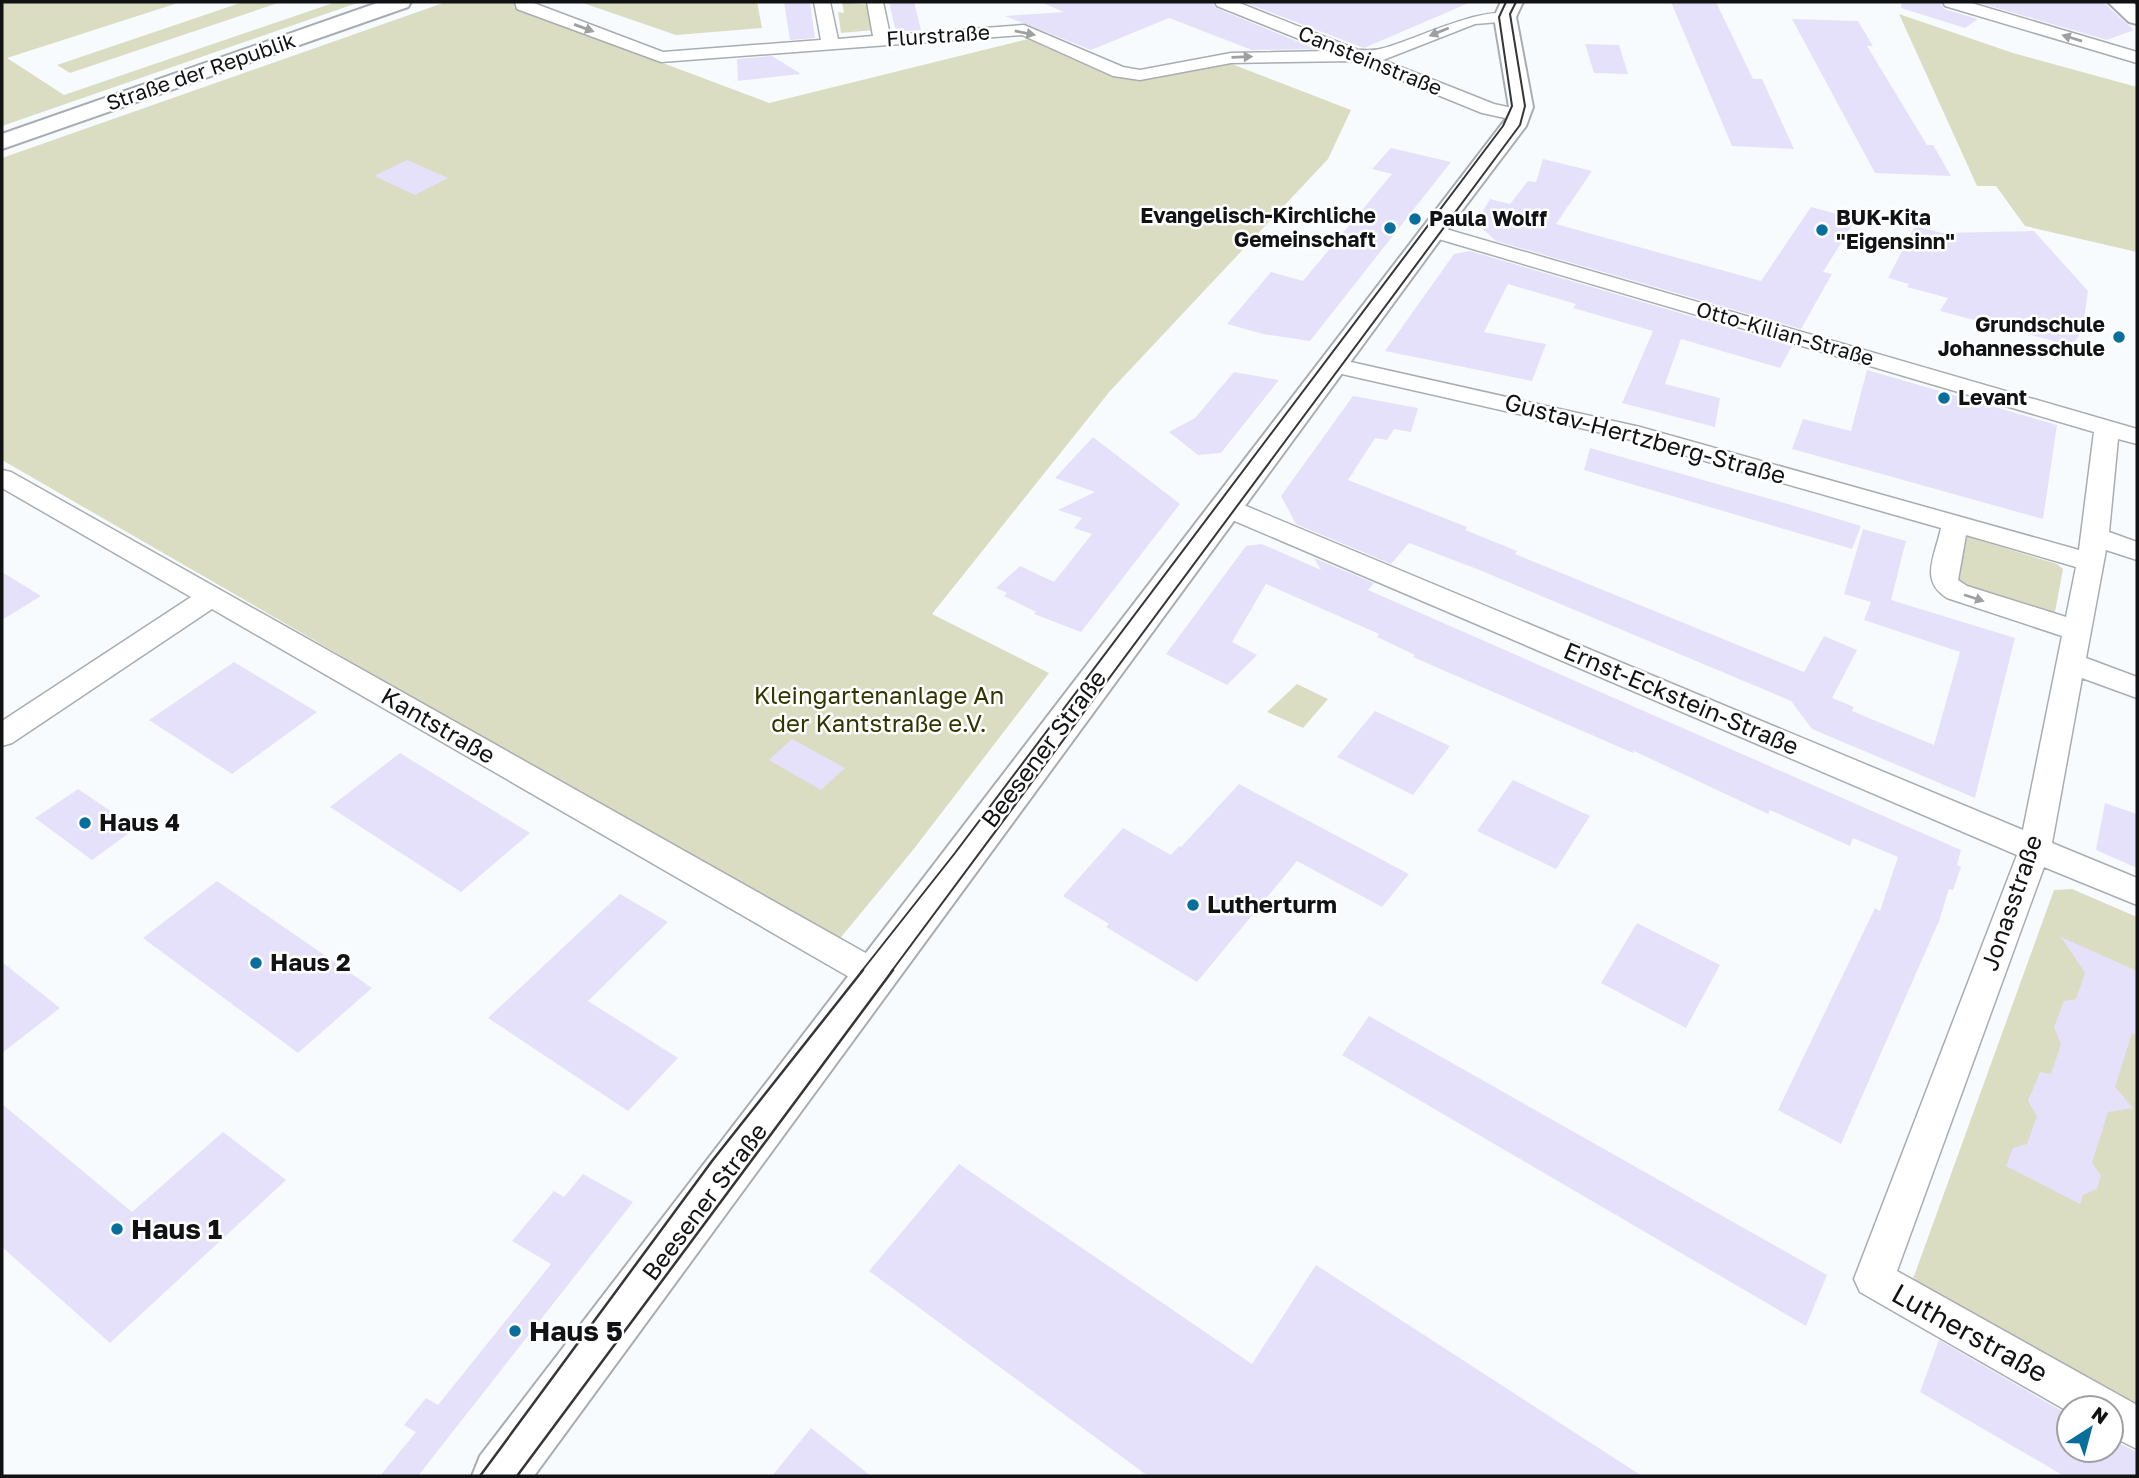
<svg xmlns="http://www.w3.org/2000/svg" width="2139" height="1478" font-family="'Golos Text',sans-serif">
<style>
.green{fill:#daddc1}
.building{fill:#e5e1fa}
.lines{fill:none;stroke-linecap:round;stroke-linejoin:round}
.street-casing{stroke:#a8adb2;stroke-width:3}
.secondary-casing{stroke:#a8adb2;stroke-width:4}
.street{fill:#fff;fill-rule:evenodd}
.secondary{fill:#fff;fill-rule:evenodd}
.tram-far1{stroke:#343638;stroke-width:2}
.tram{stroke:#343638;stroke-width:2.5}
.oneway{fill:#9fa0a1}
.poi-dot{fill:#086f9c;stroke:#fff;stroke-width:2.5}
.labels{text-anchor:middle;stroke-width:5;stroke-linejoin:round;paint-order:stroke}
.far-street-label{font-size:21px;fill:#101214;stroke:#fff}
.far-poi-label{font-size:21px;font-weight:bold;fill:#101214;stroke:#fff;text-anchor:start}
.street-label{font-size:24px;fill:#101214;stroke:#fff}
.park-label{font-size:24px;fill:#333501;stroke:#fff}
.poi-label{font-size:24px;font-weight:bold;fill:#101214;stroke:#fff;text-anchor:start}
.near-poi-label{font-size:28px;font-weight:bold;fill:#101214;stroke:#fff;text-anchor:start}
.near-street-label{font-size:28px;fill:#101214;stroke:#fff}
</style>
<rect width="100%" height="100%" fill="#f8fbfe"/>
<path class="green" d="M2 2H181L7 58 64 95 336 2H360L2 126Z
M243 2H281L70 73 57 65Z
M446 2H515L514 7 769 103 1028 39 1119 77 1137 79 1232 64 1351 110 1328 159 1110 391 932 614 1049 673 913 850 837 942 2 460V158Z
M580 2H757L762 28 676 35Z
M842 2 870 5 875 30 841 33 838 12 844 13Z
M1899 14 2013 53 2137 87V252L2025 226 1996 186H1977Z
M1965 536 2057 564 2063 569 2055 612 2047 615 1971 591 1954 581Z
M1297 684 1328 699 1303 728 1267 712Z
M2072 889 2137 917V1417L1909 1290 2054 890Z"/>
<path class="building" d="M784 2H810L815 38 790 40Z
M889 2H914L921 30 896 32Z
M1040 2H1212L1216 8 1316 49 1252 50 1169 18 1091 50 1005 16 1064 12Z
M1243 2H1471L1364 48Z
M1671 2H1716L1753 79H1762L1794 149 1732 146Z
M1902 2H1940L1944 9 1978 19 1965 28 1901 8Z
M1976 2H2103L2134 30 2107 40Z
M1792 19 1858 21 1873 46H1867L1927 145H1933L1951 176 1875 173Z
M1585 44 1619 45 1628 74 1594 73Z
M772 56 801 74 738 81 737 59Z
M1391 148 1451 162 1310 341 1263 334 1227 324 1271 272 1303 281 1392 174 1372 169Z
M1543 159 1592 171 1556 224 1761 281 1811 207 1856 219 1823 272 1832 274 1801 329 1496 241 1476 223 1490 199 1510 204 1528 181 1536 182Z
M407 160 448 178 415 195 374 176Z
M1915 226 1942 233 2034 231 2088 291 2083 328 2073 346 1940 311 1948 298 1907 287 1909 284 1888 278Z
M1470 251 1792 346 1780 368 1681 339 1665 384 1720 398 1715 427 1622 403 1653 331 1573 308 1576 304 1508 284 1484 332 1546 344 1532 381 1385 351 1454 254Z
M1867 370 2057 425 2043 519 1792 449 1803 419 1851 431Z
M1234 372 1279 380 1221 453 1198 455 1169 432 1195 418Z
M1353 396 1418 408 1411 432 1394 429 1387 440 1375 438 1348 480 1467 527 1465 530 1517 551 1515 554 1804 672 1824 636 1857 650 1832 698 1854 707 1852 711 1934 745 1960 652 1864 620 1871 602 1844 594 1863 529 1906 541 1891 600 2015 638 1975 798 1812 729 1791 701 1482 571 1409 543 1391 564 1296 524 1281 496Z
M1093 437 1180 504 1081 632 1034 614 1036 612 1004 596 1007 593 996 588 1020 566 1054 582 1092 534 1074 528 1082 518 1058 510 1095 492 1055 478Z
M1590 448 1788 504 1861 526 1852 549 1584 470Z
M1262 544 1321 570 1314 558 1374 583 1368 590 1961 850 1957 865 1961 867 1953 890 1949 889 1939 921 1841 1144 1778 1110 1875 908 1880 911 1898 857 1853 838 1850 846 1770 810 1768 814 1634 751 1633 753 1413 657 1415 655 1377 637 1379 634 1266 584 1232 642 1257 655 1227 685 1166 654 1246 546Z
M2 572 41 596 2 620Z
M234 662 317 712 232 774 149 720Z
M1375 711 1450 746 1413 795 1337 757Z
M792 739 845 768 821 790 769 760Z
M400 753 530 833 461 892 330 807Z
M1513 780 1590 816 1556 869 1477 831Z
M1239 784 1409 874 1382 907 1297 861 1197 982 1106 927 1109 924 1063 896 1123 828 1171 855 1179 846 1181 847Z
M78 789 136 828 92 860 35 818Z
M2105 803 2137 814V868L2096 850Z
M217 881 372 988 298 1053 143 938Z
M620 894 668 922 588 1001 678 1058 628 1111 488 1018Z
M1637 923 1720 965 1686 1028 1601 983Z
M2061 937 2137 971V1036L2132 1033 2115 1087 2133 1108 2108 1112 2092 1163 2101 1176 2097 1189 2083 1195 2080 1204 2006 1166 2013 1148 2027 1144 2037 1116 2028 1101 2040 1072 2051 1074 2061 1044 2054 1027 2064 1001 2076 999 2085 973Z
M2 962 60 1008 2 1053Z
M1369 1016 1827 1275 1806 1326 1342 1055Z
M2 1104 132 1212 223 1132 286 1180 110 1343 2 1247Z
M959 1164 1252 1364 1316 1265 1642 1476H1148L869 1271Z
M583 1174 633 1202 418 1476H380L416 1432 404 1425 426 1398 438 1405 551 1264 512 1241 554 1191 564 1197Z
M1939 1340 2069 1415V1450H2111V1439L2137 1452V1476H2064L1920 1392Z
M811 1428 871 1476H772Z"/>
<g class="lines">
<g class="street-casing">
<path id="street" d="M515 2H531L663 52 821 40 814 2H830L838 39 873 36 867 2H883L890 35 1024 25 1123 67 1140 70 1231 53 1329 51 1217 6 1215 2H1237L1358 50C1365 50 1373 51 1380 49 1407 44 1492 0 1514 17L1511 21 1475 24 1383 60 1494 104 1526 111 1528 115 1519 121 1482 113 1354 61 1231 63 1140 80 1113 76 1022 35 661 62 517 9Z
M1943 2H1968L2137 52V63L1945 6Z
M1432 225 2137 429V444L2118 439 2109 532 2137 542V560L2106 550 2086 658 2137 677V698L2082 678 2052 843 2137 878V905L2044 867 1897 1271 2137 1405V1449L2111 1436V1408H2069V1412L1860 1292 1854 1279 2017 855 1216 513 1212 507 1216 501 1225 499 1234 501 2023 830 2062 636 1947 598C1919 580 1935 557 1941 528L1624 438 1333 372 1325 370 1321 365 1325 360 1333 358 1640 427 2079 550 2094 432 1425 235 1422 231 1425 227ZM1966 535 2076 567 2066 617 1967 586 1958 580Z
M2 470 11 472 887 965 892 975 887 985 875 989 863 985 212 609 12 743 2 746V721L191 597 2 488Z"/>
</g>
<g class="secondary-casing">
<path id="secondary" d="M380 2H411L408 7 2 149V134Z
M1501 2H1523L1516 17 1533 107 1526 126 1442 237 534 1476H472L480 1456 1505 120 1509 107 1494 17Z
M2108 2H2132L2137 6V24L2129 22Z"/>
</g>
<use href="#street" class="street"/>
<use href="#secondary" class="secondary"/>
<path class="tram-far1" d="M861 972 955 853 1503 126 1512 106 1499 17 1506 2
M891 972 1520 125 1525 106 1510 14 1516 2"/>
<path class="tram" d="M480 1476 712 1161 863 970
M517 1476 893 970"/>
</g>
<defs><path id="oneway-solid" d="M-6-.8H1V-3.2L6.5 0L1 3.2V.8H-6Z" transform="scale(1.75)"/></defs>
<g class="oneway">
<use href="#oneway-solid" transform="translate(584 28) rotate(20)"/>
<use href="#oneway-solid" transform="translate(1439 32) rotate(158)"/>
<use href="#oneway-solid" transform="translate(1025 33) rotate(12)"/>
<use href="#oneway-solid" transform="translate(2072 38) rotate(-163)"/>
<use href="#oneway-solid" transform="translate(1242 57) rotate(-2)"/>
<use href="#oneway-solid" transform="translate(1974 598) rotate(18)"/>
</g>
<g class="poi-dot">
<circle cx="1415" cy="219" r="7"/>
<circle cx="1390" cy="228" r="7"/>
<circle cx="1822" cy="230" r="7"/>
<circle cx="2119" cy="337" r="7"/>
<circle cx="1944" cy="398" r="7"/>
<circle cx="85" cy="823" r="7"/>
<circle cx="1193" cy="905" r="7"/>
<circle cx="256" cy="963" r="7"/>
<circle cx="117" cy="1229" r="7"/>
<circle cx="515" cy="1331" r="7"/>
</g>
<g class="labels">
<g class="far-street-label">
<text transform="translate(938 36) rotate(-4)" y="7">Flurstraße</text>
<text transform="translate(1370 61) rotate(22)" y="7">Cansteinstraße</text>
<text transform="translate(201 72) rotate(-19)" y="7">Straße der Republik</text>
<text transform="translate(1785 334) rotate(16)" y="7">Otto-Kilian-Straße</text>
</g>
<g class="far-poi-label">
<text x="1376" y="223" text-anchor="end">Evangelisch-Kirchliche<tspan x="1376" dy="24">Gemeinschaft</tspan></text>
<text x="1836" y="225">BUK-Kita<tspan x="1836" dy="24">"Eigensinn"</tspan></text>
<text x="1429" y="226">Paula Wolff</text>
<text x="2105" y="332" text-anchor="end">Grundschule<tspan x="2105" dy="24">Johannesschule</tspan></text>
<text x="1958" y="405">Levant</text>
</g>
<g class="street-label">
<text transform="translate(1645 439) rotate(15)" y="8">Gustav-Hertzberg-Straße</text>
<text transform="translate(1681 699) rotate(23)" y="8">Ernst-Eckstein-Straße</text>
<text transform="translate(438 726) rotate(30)" y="8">Kantstraße</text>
<text transform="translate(1044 749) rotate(-53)" y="8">Beesener Straße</text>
<text transform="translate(2012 903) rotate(-71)" y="8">Jonasstraße</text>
<text transform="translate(705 1202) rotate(-53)" y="8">Beesener Straße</text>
</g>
<g class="park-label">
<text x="879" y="704">Kleingartenanlage An<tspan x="879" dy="28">der Kantstraße e.V.</tspan></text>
</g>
<g class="poi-label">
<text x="99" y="831">Haus 4</text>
<text x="1207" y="913">Lutherturm</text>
<text x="270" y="971">Haus 2</text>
</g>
<g class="near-poi-label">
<text x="131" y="1239">Haus 1</text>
<text x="529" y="1341">Haus 5</text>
</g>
<g class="near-street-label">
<text transform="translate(1970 1333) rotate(29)" y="10">Lutherstraße</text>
</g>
</g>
<rect width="2139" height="1478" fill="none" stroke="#101214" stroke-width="7"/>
<g transform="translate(2090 1429) rotate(36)"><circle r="33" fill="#ffffff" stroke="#9fa0a1" stroke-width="2"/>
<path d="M0-5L12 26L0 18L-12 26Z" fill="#086f9c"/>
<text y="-10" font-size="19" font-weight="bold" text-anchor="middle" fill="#101214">N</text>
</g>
</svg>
